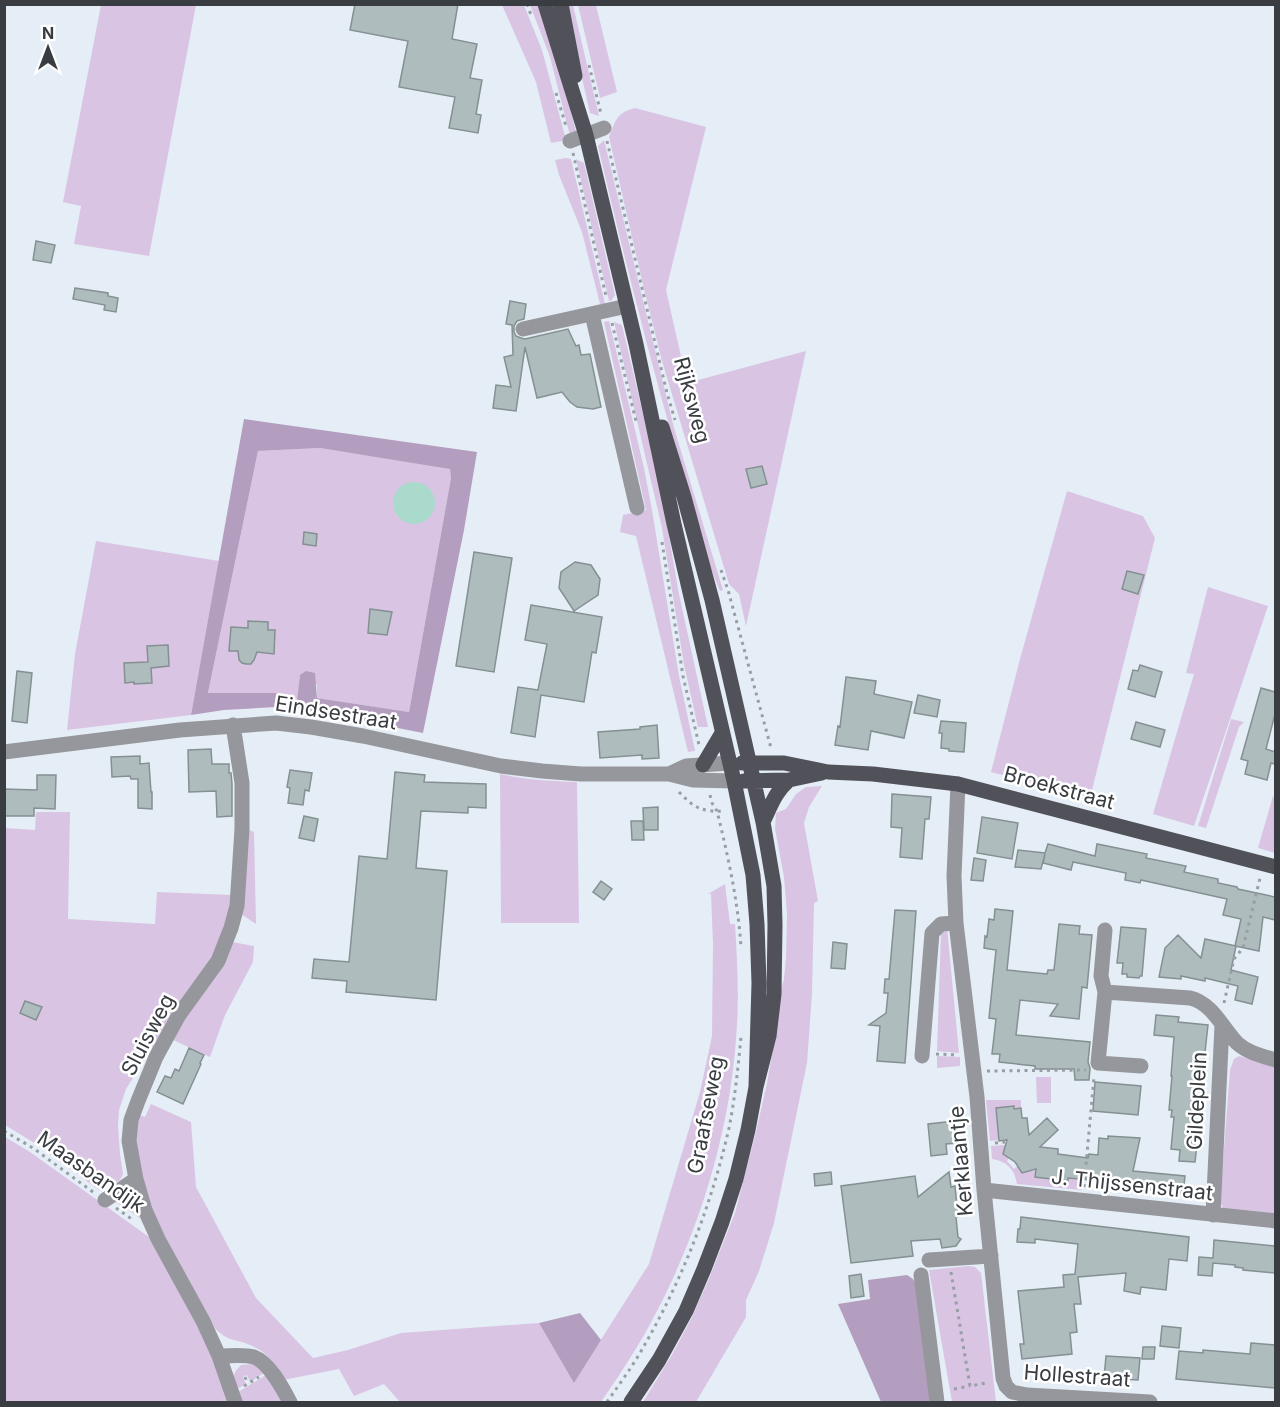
<svg xmlns="http://www.w3.org/2000/svg" width="1280" height="1407" font-family="Inter,sans-serif">
<style>
.green{fill:#d9c4e4;fill-rule:evenodd}
.forest{fill:#b49ebf}
.water{fill:#aadacc}
.building{fill:#afbcbe;stroke:#849092;stroke-width:1.5}
.lines{fill:none;stroke-linecap:round;stroke-linejoin:round}
.path{stroke:#989ea5;stroke-width:3;stroke-dasharray:3 4.5;stroke-linecap:butt}
.minor{stroke:#96979c;stroke-width:15}
.major{stroke:#515259;stroke-width:15}
.labels{text-anchor:middle;stroke-width:5;stroke-linejoin:round;paint-order:stroke}
.street-label{font-size:21px;fill:#393c40;stroke:#fff}
</style>
<rect width="100%" height="100%" fill="#e5eef6"/>
<path class="green" d="M101 5H196L149 256 74 244 81 206 63 202Z
M502 5H524L542 50 565 136 562 141 551 143 536 82Z
M530 5H541L567 96 576 132 570 136 550 57Z
M565 5H573L599 116 590 113Z
M578 5H596L617 92 600 98Z
M635 108 706 127 666 290 687 383 806 351 746 626 739 594 729 584 662 361 644 289 609 137C616 120 616 113 635 108Z
M604 140 674 428 723 590 720 591C700 544 688 492 674 443 646 344 621 245 598 146Z
M566 158 571 159 605 304H600L582 232 559 175 555 160Z
M576 159 584 163 615 295 611 301H609Z
M609 321 644 468 652 510 679 676 695 751 688 752 636 536 620 532 623 515 646 510 604 322Z
M614 322 622 325 660 486 679 594 708 727H698L684 665 662 528Z
M320 448 450 468 451 478 409 712 317 698V685L300 675 296 708 277 707V693H208L258 451ZM394 509 432 513 427 519 397 516Z
M1067 491 1143 516 1155 538 1090 798 991 772 1020 659Z
M96 541 219 561 191 715 67 730 75 654Z
M1208 587 1268 606 1194 826 1153 814 1194 674 1186 673Z
M1231 719 1244 722 1239 727 1206 828 1198 826Z
M500 774C526 780 551 781 577 782L579 923H501Z
M822 786 809 807 804 823 818 901 814 903 812 994 807 1063 774 1223 759 1271 746 1300V1317L696 1402H643L673 1353 692 1317 708 1281 735 1213 756 1132 767 1083 775 1037 777 1005 784 979 786 958 787 914 784 877 775 829 776 813 786 809 796 794 806 787Z
M1273 796 1276 800 1275 853 1258 848Z
M36 812H70L68 919 155 924 157 892 232 895V905L213 958 175 1012 126 1089 119 1110 118 1126 120 1154 123 1174 120 1180 103 1190H99L36 1144 5 1125V828L35 830Z
M249 830 254 832 256 924 241 914Z
M725 884 730 924H735C737 958 739 991 737 1024 732 1124 702 1225 656 1313 640 1344 621 1373 601 1402H400L384 1384 354 1396 339 1369 283 1380C272 1360 267 1351 245 1343 236 1340 228 1340 220 1333 208 1323 199 1300 192 1286 172 1250 149 1214 140 1173 136 1153 135 1134 136 1114L145 1117 151 1104 191 1122 196 1187 256 1298 313 1358 348 1350 401 1333 539 1323 574 1382 649 1264 700 1092 712 1036 713 944 711 894H708Z
M947 927 959 1053 937 1051 941 933Z
M232 942 254 946 253 962 225 1015 210 1057 171 1039Z
M937 1056 960 1057V1066L937 1068Z
M1239 1056 1275 1066V1215L1223 1208 1220 1201 1230 1070 1234 1059Z
M1036 1077H1051V1103H1037Z
M986 1100H1021V1108H1014L1013 1106 996 1108 999 1140 990 1141Z
M5 1137 30 1152 149 1237 197 1322 211 1350 229 1402H5Z
M1005 1145 1003 1154 1009 1157 1007 1161 1014 1169 1018 1166 1022 1173 1031 1170 1035 1171V1177L1068 1181 1069 1169 1083 1170 1082 1190 1017 1184C1015 1169 1006 1161 992 1159L991 1146Z
M129 1190 140 1218 113 1200Z
M969 1266 975 1267 981 1273 996 1402H952L929 1270Z
M253 1364 258 1366 264 1373 250 1382 247 1375 243 1377 246 1384 237 1389C233 1377 231 1375 241 1365Z
M266 1375 284 1402H241L238 1392Z"/>
<path class="forest" d="M244 419 477 452 464 530 423 733 296 708 300 675 306 671 315 673 317 698 409 712 451 478 450 469 320 448 258 451 208 693H277V707L224 710 191 715Z
M907 1275 913 1279 918 1288 932 1402H881L838 1304 870 1299 868 1280Z
M580 1313 601 1340 574 1383 539 1323Z"/>
<path class="water" d="M393 503a21 21 0 1 1 42 0a21 21 0 1 1-42 0Z"/>
<path class="building" d="M355 4H458L452 39 477 44 470 78 482 80 476 114 481 115 478 133 449 128 455 97 399 87 408 41 350 30Z
M36 241 55 245 51 263 33 260Z
M75 288 108 293V296L118 298 116 312 104 310 105 305 73 299Z
M510 301 526 304 524 319 517 321 514 326V332L516 336 521 338 525 339 568 329 576 346 579 345 581 355 590 354 601 407 593 409 577 407 570 402 562 392 537 398 525 347 516 411 493 408 496 385 511 387 504 357 513 355 512 325 506 324Z
M762 466 767 484 751 488 746 469Z
M304 532 317 534 316 546 303 544Z
M474 552 512 558 494 672 456 666Z
M575 562 591 565 600 579 598 595 574 611 559 588 561 572Z
M1127 571 1144 575 1138 594 1122 589Z
M531 605 602 617 596 653 592 652 584 702 541 695 535 737 511 733 518 687 538 690 547 644 525 640Z
M370 609 392 612 387 635 368 633Z
M248 621 268 622V630H275L274 654 257 652 254 660 251 664H246L242 663 239 660 238 651H229L231 627 248 628Z
M168 645 169 666 151 668 152 683 134 684V682L125 683 124 663 148 662 147 646Z
M1140 665 1162 672 1155 697 1128 689 1133 670 1138 671Z
M17 671 32 673 27 723 12 721Z
M846 677 876 681 874 694 912 702 904 738 871 731 868 750 835 745 838 726 840 727Z
M1261 688 1275 692V714L1266 749 1275 752V764L1271 763 1267 780 1245 774 1248 761 1241 759Z
M918 695 940 700 937 717 914 713Z
M941 721 966 723 964 752 949 751V749L941 748 942 733H939Z
M1136 722 1165 730 1160 747 1131 739Z
M657 725 659 758 642 759V755L600 758 598 732 640 729V727Z
M211 749 212 764H229V773H231L232 784V816L217 817 216 791 189 792 188 750Z
M140 756V764L149 763 151 792H152V809L138 808V779H131L130 776 112 777 111 757Z
M290 770 312 773 309 791 305 790 303 805 288 803 290 788 287 787Z
M395 772 425 775 424 782 486 784V808L468 807V813L421 811 416 868 447 871 436 1000 346 992 347 981 312 978 314 959 349 962 359 856 387 859Z
M37 775H56L55 809 34 808V816H4V789L37 790Z
M892 794 931 797 929 819H925L922 859 900 857 902 828 891 827Z
M658 807V830H644L643 808Z
M304 816 318 819 314 841 299 838Z
M982 817 1018 823 1012 859 977 853Z
M631 821H643L644 840H632Z
M1048 844 1095 856 1097 844 1147 854 1146 858 1186 866 1184 872 1218 879V883L1237 887 1238 889 1275 897V920L1263 917 1259 951 1235 946 1241 919 1223 915 1227 899 1141 880 1140 883 1125 880 1126 873 1073 862 1071 870 1043 863 1045 854 1041 869 1015 867 1018 850 1045 853Z
M974 858 986 860 983 881 971 880Z
M601 881 612 889 604 900 593 892Z
M995 909 1013 911 1007 970 1047 974 1048 970H1054L1059 924 1080 926 1079 934 1092 935 1087 988 1082 987 1079 1019 1050 1016 1058 1004 1020 1000 1016 1035 1090 1042 1088 1062 1090 1068 1089 1080H1075L1074 1069H1035V1066L999 1062 1000 1054H992L996 1019 989 1018 996 950 984 948 985 936 987 937 989 919 994 920Z
M895 910 916 911 905 1063 877 1061 880 1026 869 1025 886 1013 888 993H884L885 979H889Z
M1121 927 1146 929 1142 976H1140L1139 978 1127 977V974H1122L1123 963H1117Z
M1178 935 1201 958 1205 939 1236 946 1231 970 1258 977 1252 1004 1235 1000 1238 986 1205 978V981L1181 976V979L1159 977 1165 948Z
M833 942 847 944 845 969 831 968Z
M25 1001 42 1007 36 1020 20 1013Z
M1156 1015 1179 1017 1178 1022 1208 1025 1204 1061 1196 1060 1194 1081 1191 1110H1195L1192 1144 1197 1145 1195 1162 1179 1161 1180 1150 1171 1149 1174 1117H1171L1172 1110H1169L1172 1076H1171L1174 1037 1154 1035Z
M189 1048 204 1055 200 1063 201 1064 183 1104 157 1092 165 1076 171 1078 175 1069 179 1071Z
M1095 1082 1141 1086 1138 1115 1093 1111Z
M1014 1106V1109L1021 1108 1022 1118H1027L1029 1135 1047 1118 1058 1130 1040 1147 1058 1149V1154L1088 1158 1089 1154 1098 1155 1099 1138 1108 1139V1136L1140 1138 1133 1171 1185 1176 1183 1194 1137 1188V1184L1068 1178V1181L1035 1177 1036 1169 1022 1173 1015 1162 1003 1154 1007 1140 999 1141 996 1108Z
M955 1121 957 1143 946 1144 947 1154 931 1156 928 1124Z
M831 1172 832 1184 815 1186 814 1174Z
M949 1172 951 1187 955 1186 958 1217H956L958 1237 961 1239 956 1246 942 1248 940 1239 911 1241 913 1256 851 1263 841 1186 915 1176 918 1197Z
M1021 1217 1189 1237 1187 1261 1169 1259 1166 1290 1141 1287 1140 1294 1124 1291 1126 1273 1078 1277 1081 1304H1074L1077 1332 1070 1333 1072 1354 1022 1359 1020 1344H1024L1018 1291 1064 1287 1063 1275 1075 1274 1078 1244 1035 1239V1243L1017 1242 1018 1229H1020Z
M1214 1240 1275 1246V1273L1243 1270V1268L1235 1267V1265L1213 1263 1212 1276 1198 1275 1199 1257 1213 1258Z
M861 1274 864 1296 851 1298 849 1276Z
M1162 1326 1181 1328 1179 1348 1160 1346Z
M1251 1343 1275 1345V1388L1176 1379 1179 1351 1203 1353V1350L1250 1354Z
M1143 1347H1155L1154 1359H1142Z
M1106 1356 1140 1358 1138 1380 1104 1378Z"/>
<g class="lines">
<path class="path" d="M527 4 531 15
M589 65 601 114
M556 93 566 126
M607 141 667 393 675 420
M573 153 606 296
M612 323 636 421
M662 542 683 676 699 745
M721 570 728 590 771 748
M679 792C694 808 702 812 725 811
M710 795 712 803 717 811C728 856 738 901 741 947
M1224 1003 1234 959 1243 948 1260 878
M936 1054 957 1055
M987 1071 1086 1070
M4 1131 33 1148 93 1192
M995 1143 1005 1142
M1084 1187 1094 1077
M116 1208 133 1220
M951 1272 970 1386 986 1383
M245 1377 248 1384
M244 1386 259 1377
M954 1389 970 1386
M607 1402C618 1386 630 1370 640 1353 681 1283 711 1207 729 1128 735 1098 738 1068 741 1037"/>
<path class="minor" d="M570 141 604 128
M592 314 637 508
M523 329 627 306
M233 725 242 783V829L237 906 231 928 218 961 179 1015 156 1057 138 1101 131 1120 129 1141 136 1179 145 1210 158 1239 203 1321 219 1356 235 1402
M4 752 180 730 276 723 311 727 363 736 501 766 542 771 581 774H669L693 780 734 781
M669 774 686 766 730 763
M958 784 954 876 956 923 977 1097 984 1190 1003 1378 1006 1386 1012 1392
M1105 930 1101 976 1105 992 1098 1063 1141 1066
M1105 992 1190 998C1212 1003 1222 1027 1237 1043 1248 1053 1262 1056 1276 1060
M922 1056 932 933 941 924 956 923
M984 1190 1276 1221
M105 1200 136 1179
M1213 1215 1222 1025
M929 1260 991 1256
M921 1275 937 1402
M219 1356C230 1356 243 1354 254 1357 269 1362 283 1389 290 1402
M1012 1392 1027 1395 1150 1402"/>
<path class="major" d="M545 4 586 135 636 344 674 524 734 781 753 875 757 924 759 983 756 1087
M561 4 575 76
M742 763H784L828 772 873 774 958 784 1276 867
M703 765 722 733
M744 781 789 780 822 773
M763 822C771 806 775 792 789 780
M631 1402 659 1360 686 1311 704 1269 722 1222 736 1179 748 1130 756 1087 769 1036 774 994 775 925 774 886 763 822 712 600 684 497 662 427"/>
</g>
<g class="labels">
<g class="street-label">
<text transform="translate(692 400) rotate(75)" y="7">Rijksweg</text>
<text transform="translate(336 713) rotate(9)" y="7">Eindsestraat</text>
<text transform="translate(1059 788) rotate(15)" y="7">Broekstraat</text>
<text transform="translate(148 1035) rotate(-62)" y="7">Sluisweg</text>
<text transform="translate(1197 1101) rotate(-87)" y="7">Gildeplein</text>
<text transform="translate(706 1115) rotate(-79)" y="7">Graafseweg</text>
<text transform="translate(961 1161) rotate(-95)" y="7">Kerklaantje</text>
<text transform="translate(91 1172) rotate(35)" y="7">Maasbandijk</text>
<text transform="translate(1132 1185) rotate(6)" y="7">J. Thijssenstraat</text>
<text transform="translate(1077 1376) rotate(4)" y="7">Hollestraat</text>
</g>
</g>
<rect width="1280" height="1407" fill="none" stroke="#393c40" stroke-width="12"/>
<g transform="translate(48 48)" stroke="#ffffff" stroke-width="4.5" paint-order="stroke">
<path d="M0-4.5L10 22L0 15L-10 22Z" fill="#393c40"/>
<text y="-9" font-size="16" font-weight="bold" text-anchor="middle" fill="#393c40">N</text>
</g>
</svg>
